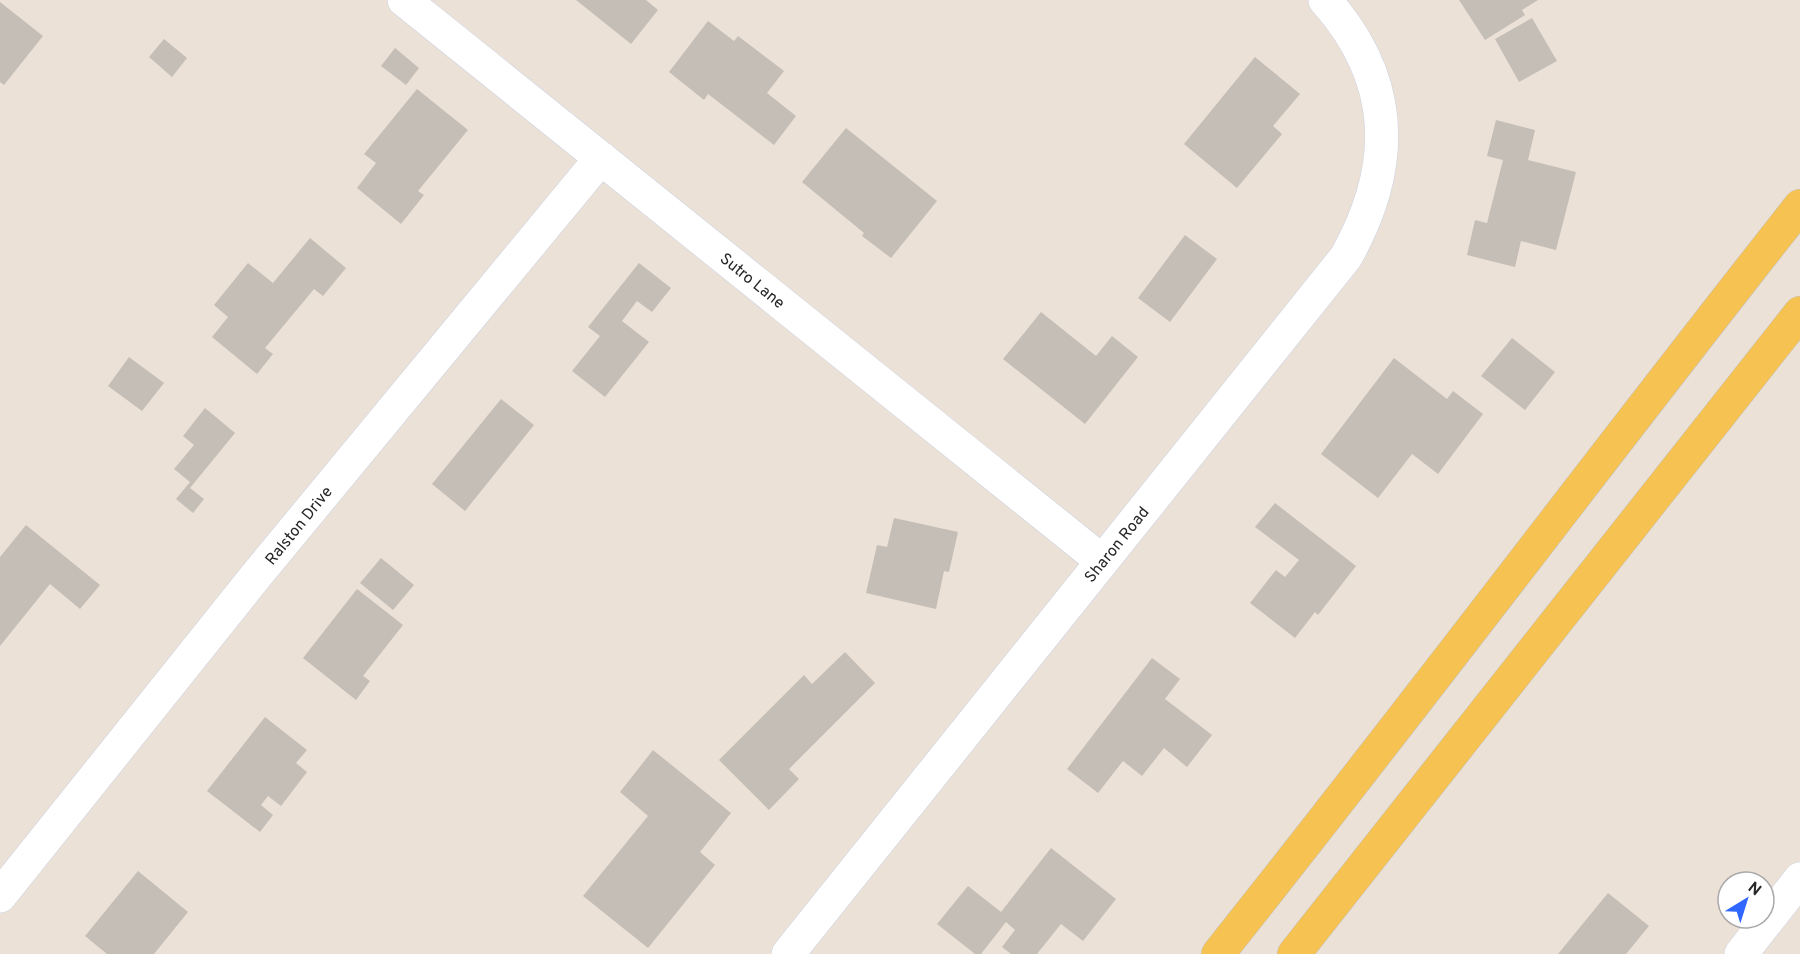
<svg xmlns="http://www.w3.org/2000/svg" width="1800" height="954" font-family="Overpass,sans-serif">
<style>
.building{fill:#c5beb7}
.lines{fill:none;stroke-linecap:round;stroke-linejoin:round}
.minor-casing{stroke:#ccd2e1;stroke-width:34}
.major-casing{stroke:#c3c3c3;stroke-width:34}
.minor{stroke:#fff;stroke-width:33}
.major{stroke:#f6c251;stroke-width:33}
.labels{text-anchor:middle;stroke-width:6;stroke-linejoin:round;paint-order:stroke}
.street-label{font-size:16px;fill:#272727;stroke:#fff}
</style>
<rect width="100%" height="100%" fill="#ebe1d7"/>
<path class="building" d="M576 0H646L658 10 631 44Z
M1459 0H1538L1522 10 1525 15 1485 40Z
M0 2 43 36 4 85 0 82Z
M1532 18 1557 61 1519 82 1495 39Z
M708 21 734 41 738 36 784 71 767 93 796 116 774 145 708 94 704 100 669 72Z
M164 39 187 58 172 77 149 57Z
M395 48 419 68 406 85 381 66Z
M1255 57 1300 94 1273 126 1282 134 1237 188 1184 144Z
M417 89 468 130 418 191 424 195 401 224 357 188 376 163 364 154Z
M1496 120 1535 130 1528 160 1576 172 1556 250 1521 241 1515 267 1467 255 1475 220 1487 223 1503 160 1487 156Z
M846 128 937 201 891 258 862 236 864 233 802 182Z
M1185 235 1217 259 1170 322 1138 298Z
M310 238 346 268 323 296 314 289 265 348 273 354 257 374 212 337 228 317 214 305 248 263 273 283Z
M639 263 671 288 652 312 637 301 622 321 649 342 605 397 572 371 600 336 588 327Z
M1041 312 1096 356 1112 336 1138 357 1085 424 1003 359Z
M1512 338 1555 372 1525 410 1481 376Z
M129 357 164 383 142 411 108 386Z
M1394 358 1447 399 1453 391 1483 414 1438 474 1412 454 1378 498 1321 454Z
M501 399 534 425 465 511 432 484Z
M205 408 235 433 190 488 204 499 193 513 176 499 190 482 174 469 194 445 183 436Z
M1275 503 1356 566 1318 615 1315 612 1295 638 1250 603 1276 570 1285 577 1299 560 1255 527Z
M894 518 958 532 949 572 944 571 936 609 866 593 877 545 887 547Z
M26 525 100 585 80 609 50 584 0 646V557Z
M381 558 414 585 393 610 360 583Z
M357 589 403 625 363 676 370 681 356 700 303 658Z
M845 652 875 683 789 769 799 779 769 810 719 760 804 675 812 684Z
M1152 658 1180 679 1165 699 1212 735 1187 767 1164 748 1142 776 1123 761 1098 793 1067 769Z
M265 717 307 750 296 763 307 772 281 806 268 796 261 805 273 815 260 832 207 791Z
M653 750 731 813 700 852 715 865 648 948 583 896 648 816 620 792Z
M1051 848 1116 899 1083 941 1061 924 1037 954H1011L1002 947 1015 930 1006 922 981 954H975L937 924 968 886 1001 912Z
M138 871 188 912 154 954H107L85 936Z
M1608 893 1649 926 1626 954H1558Z"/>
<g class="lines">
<g class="minor-casing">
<path id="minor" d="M404 0 1102 561
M0 896 255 577 601 158
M788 954 1346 257C1397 166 1396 80 1325 0
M1741 954 1800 879"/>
</g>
<g class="major-casing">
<path id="major" d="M1218 954C1415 707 1604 454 1800 206
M1294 954 1800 313"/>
</g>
<use href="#minor" class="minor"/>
<use href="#major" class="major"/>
</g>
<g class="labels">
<g class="street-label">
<text transform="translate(753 280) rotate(39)" y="6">Sutro Lane</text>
<text transform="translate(298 525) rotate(-51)" y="6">Ralston Drive</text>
<text transform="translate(1116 544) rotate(-51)" y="6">Sharon Road</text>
</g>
</g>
<g transform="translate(1746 900) rotate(38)"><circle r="28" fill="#ffffff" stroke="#a9a9a9" stroke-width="1.5"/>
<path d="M0-4.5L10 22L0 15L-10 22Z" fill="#3067ff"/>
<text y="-9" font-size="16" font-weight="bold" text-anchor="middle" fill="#272727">N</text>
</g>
</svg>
